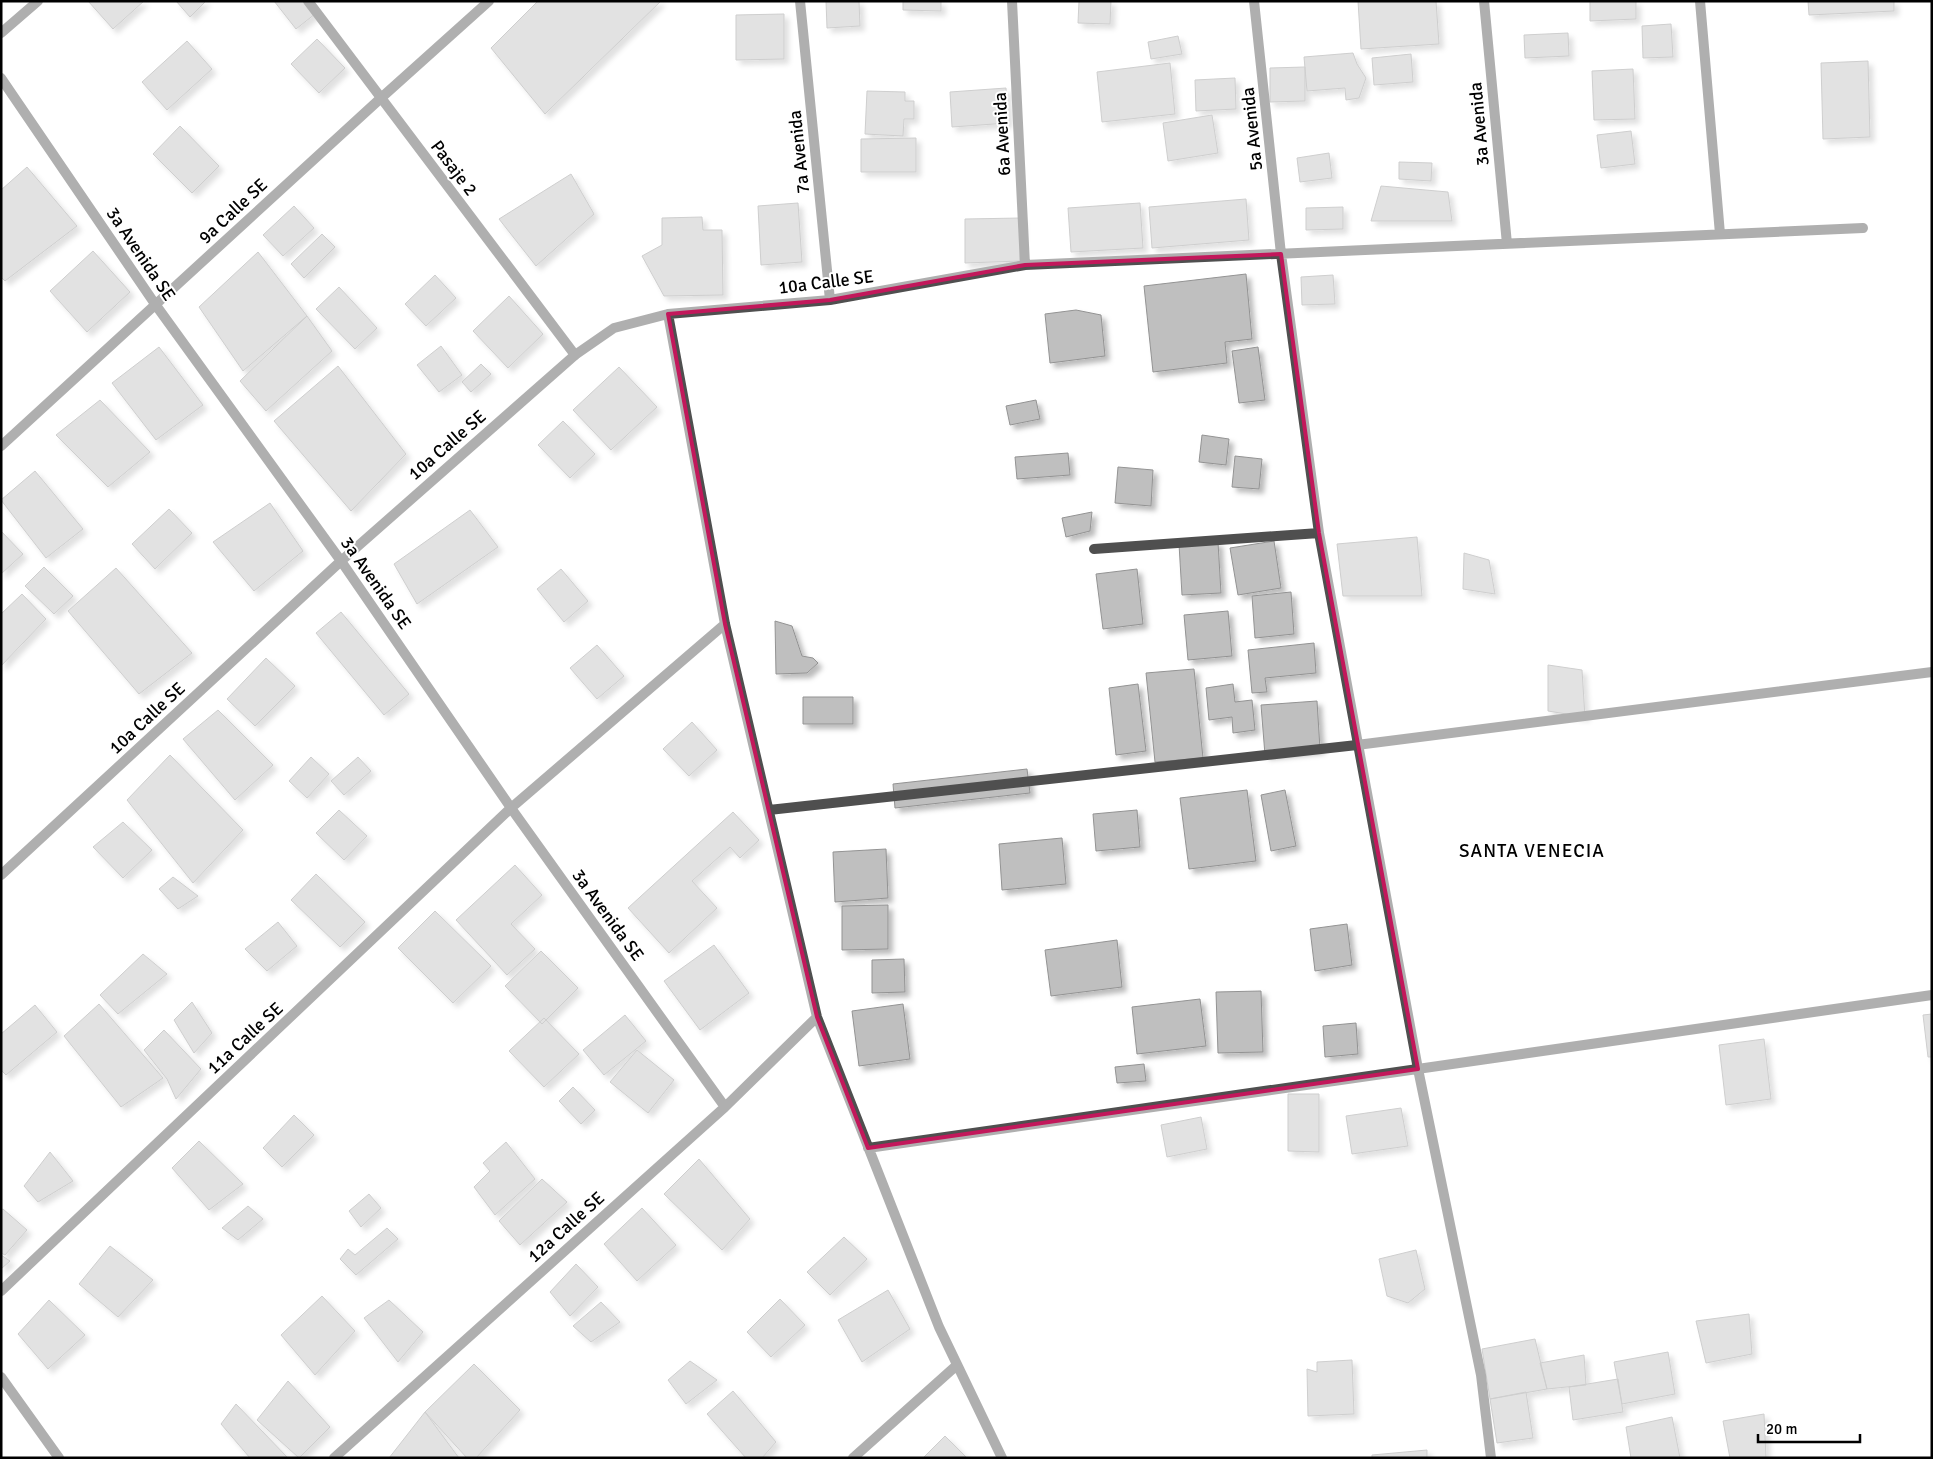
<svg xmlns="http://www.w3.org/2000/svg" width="1933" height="1459" font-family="Signika,sans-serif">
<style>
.building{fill:#bfbfbf;stroke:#939393;filter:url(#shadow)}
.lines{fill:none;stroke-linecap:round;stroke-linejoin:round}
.lane{stroke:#4f4f4f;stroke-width:10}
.street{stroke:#4f4f4f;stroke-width:10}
.marked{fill:none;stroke:#c2185b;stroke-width:4;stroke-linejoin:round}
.labels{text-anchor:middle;stroke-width:4;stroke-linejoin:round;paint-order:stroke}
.street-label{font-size:18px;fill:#000;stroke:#fff}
.neighbourhood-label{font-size:19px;letter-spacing:1px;fill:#000;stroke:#fff}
</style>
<defs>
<filter id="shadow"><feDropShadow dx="4.5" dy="4.5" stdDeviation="2.5" flood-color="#0004"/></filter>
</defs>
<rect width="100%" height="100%" fill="#fff"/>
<path class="building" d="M88 1H144L113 29Z
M176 1H206L190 17Z
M274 1H305L315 14 296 29Z
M538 1H661L545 114 491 48Z
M826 1H859L860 26 827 28Z
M903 1H941V11L903 10Z
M1079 1H1111L1110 24 1078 23Z
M1358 1H1436L1439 44 1361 49Z
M1590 1H1636V19L1590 21Z
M1808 1H1894V11L1809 15Z
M784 14V59L736 60V15Z
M1671 24 1673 57 1643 58 1642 26Z
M1568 33 1569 56 1525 58 1524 35Z
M1178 36 1182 54 1151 59 1148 42Z
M317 39 345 68 319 93 291 64Z
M187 41 212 69 167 110 142 82Z
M1353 53 1357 64 1366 78 1359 98 1346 100 1345 88 1307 91 1304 57Z
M1411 54 1413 82 1374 85 1372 58Z
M1868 61 1870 137 1823 139 1821 63Z
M1170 63 1175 114 1102 122 1097 72Z
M1305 67V101L1270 102V68Z
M1633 69 1635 119 1594 120 1592 71Z
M1235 78 1236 109 1196 111 1195 80Z
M1006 88 1008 123 952 127 950 92Z
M867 91 905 92V101H914V119H904L903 136 865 134Z
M1212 115 1218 153 1168 161 1163 123Z
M180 126 219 166 192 193 153 154Z
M1631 131 1635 164 1601 168 1597 135Z
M916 138V172H861V139Z
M1329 153 1332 178 1300 182 1297 158Z
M1399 162 1432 163 1431 181 1399 179Z
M27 167 77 226 5 281 1 277V190Z
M571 174 594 214 536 266 499 219Z
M1381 186 1448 192 1452 221H1371Z
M1246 199 1249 240 1152 248 1149 207Z
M798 203 802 262 761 265 758 206Z
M1140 203 1143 248 1071 252 1068 208Z
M294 206 314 228 283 256 263 235Z
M1343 207V229L1306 230V208Z
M702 217 703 230H722L723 295 664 296 642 256 662 245V218Z
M1021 218 1020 261 965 263V219Z
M322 234 335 247 304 278 291 264Z
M93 251 130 292 87 332 50 291Z
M258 252 307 316 243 371 199 307Z
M1246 274 1252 339 1225 342 1227 363 1153 372 1144 286Z
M435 275 456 298 426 326 405 304Z
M1333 275 1335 304 1302 305 1301 277Z
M339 287 377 328 355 349 316 309Z
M509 296 543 334 508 368 473 331Z
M1076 310 1101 315 1105 356 1050 363 1045 314Z
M307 316 332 351 266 411 240 381Z
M441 346 462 375 439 392 417 365Z
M159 347 203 405 156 440 112 383Z
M1258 347 1265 400 1239 403 1232 351Z
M481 364 491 374 471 392 462 382Z
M338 366 406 454 351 511 274 421Z
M619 367 657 407 611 450 573 410Z
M100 400 150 452 108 487 56 435Z
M1036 400 1040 419 1010 425 1006 406Z
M563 421 595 454 570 478 538 445Z
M1202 435 1229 439 1226 465 1199 462Z
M1068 453 1070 475 1017 479 1015 457Z
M1235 456 1262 459 1259 489 1232 487Z
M1118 467 1153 470 1151 506 1115 503Z
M35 471 83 529 46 558 1 500Z
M270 503 303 551 254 591 213 542Z
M169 509 192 533 155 569 132 544Z
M470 510 498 547 417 604 394 564Z
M1092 512 1090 531 1066 537 1062 518Z
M1 531 23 554 1 574Z
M1417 537 1422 596H1343L1337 544Z
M1274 541 1281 588 1238 595 1230 548Z
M1218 542 1221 593 1182 595 1179 544Z
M1464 553 1489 560 1495 594 1463 589Z
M44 567 73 596 54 614 25 586Z
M116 568 192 653 139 694 68 611Z
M561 569 588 601 564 622 537 589Z
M1137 569 1143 624 1103 629 1096 574Z
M1291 592 1294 634 1255 638 1252 596Z
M22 594 46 619 1 666V614Z
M1228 611 1232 656 1188 660 1184 615Z
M341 612 409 694 384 715 316 633Z
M775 621 792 626 802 656 813 658 818 663 807 673 776 674Z
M1314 643 1316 673 1265 678 1267 692 1252 693 1248 650Z
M597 645 624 676 597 699 570 668Z
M266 658 295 686 255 726 227 699Z
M1548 665 1582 670 1585 717 1548 711Z
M1194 669 1203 758 1155 762 1146 673Z
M1138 684 1146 751 1116 755 1109 688Z
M1233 684 1235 702 1252 700 1255 730 1233 733 1232 717 1209 720 1206 688Z
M803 697H853V724H803Z
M1317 701 1320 749 1265 755 1261 705Z
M218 710 273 765 235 800 183 739Z
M692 722 717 750 689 776 663 749Z
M170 755 243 830 193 883 127 800Z
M311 757 329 774 307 798 289 781Z
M358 757 371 771 344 795 331 781Z
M1027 769 1030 793 895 808 893 784Z
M1247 790 1256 861 1189 869 1180 798Z
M1285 790 1296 846 1271 851 1261 795Z
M339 810 367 836 344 860 316 833Z
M1137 810 1140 847 1096 851 1093 814Z
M733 812 759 840 740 858 730 847 692 881 717 908 669 953 628 908Z
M123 822 152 850 123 878 93 847Z
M1062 838 1066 884 1002 890 999 844Z
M886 849 888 898 835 902 833 852Z
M515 865 542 895 511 924 535 949 507 975 456 920Z
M316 874 365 922 340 947 291 900Z
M173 877 198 896 178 909 159 889Z
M888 905V949L842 950V906Z
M435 911 491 966 453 1003 398 948Z
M278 922 297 946 267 971 245 949Z
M1347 924 1352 965 1315 971 1310 929Z
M1117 940 1122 987 1051 996 1045 950Z
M714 945 749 993 700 1030 664 981Z
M541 951 578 988 542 1024 505 986Z
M143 954 167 974 118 1014 100 995Z
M904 959 905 992 872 993V960Z
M1261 991 1263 1052 1218 1053 1216 992Z
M1200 999 1206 1046 1137 1054 1132 1007Z
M192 1002 212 1033 194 1053 174 1020Z
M99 1004 163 1078 121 1107 64 1036Z
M903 1004 910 1059 859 1066 852 1011Z
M35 1005 57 1032 6 1075 1 1070V1034Z
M1932 1014V1057H1928L1923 1015Z
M625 1015 646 1041 604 1075 583 1050Z
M544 1018 579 1054 544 1087 509 1051Z
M1356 1023 1358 1054 1325 1057 1323 1026Z
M164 1030 201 1069 176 1099 167 1079 144 1050Z
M1764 1039 1771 1099 1726 1105 1719 1045Z
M637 1050 674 1080 648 1113 610 1082Z
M1144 1064 1146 1081 1117 1083 1115 1067Z
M573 1087 595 1110 581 1124 559 1101Z
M1288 1094H1319V1152L1288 1151Z
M1401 1108 1408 1146 1352 1154 1346 1116Z
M294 1115 314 1135 282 1167 263 1148Z
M1201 1117 1207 1149 1167 1157 1161 1125Z
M199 1141 243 1184 209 1210 172 1168Z
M506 1142 535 1179 495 1215 474 1187 490 1171 483 1163Z
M50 1152 73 1181 38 1202 24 1186Z
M699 1159 750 1219 722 1250 664 1194Z
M542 1179 567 1202 520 1245 499 1221Z
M369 1194 381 1208 361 1227 349 1211Z
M248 1206 263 1219 238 1240 222 1228Z
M642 1208 676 1245 637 1281 604 1244Z
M3 1209 27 1230 5 1255 1 1253V1210Z
M387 1228 398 1239 356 1275 340 1259 348 1249 355 1255Z
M844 1237 867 1259 830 1295 807 1272Z
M110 1246 153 1280 118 1317 79 1284Z
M1416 1250 1425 1289 1408 1303 1387 1296 1379 1259Z
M1 1255 10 1261 1 1269Z
M576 1264 598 1287 570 1316 550 1292Z
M888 1290 910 1329 862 1362 838 1320Z
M322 1296 355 1331 315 1375 281 1335Z
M780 1299 805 1325 771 1357 747 1332Z
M49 1300 85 1335 48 1369 18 1334Z
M389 1300 423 1332 398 1362 364 1318Z
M601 1302 620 1322 591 1342 573 1326Z
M1749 1314 1752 1354 1706 1363 1696 1321Z
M1535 1339 1547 1389 1490 1399 1482 1349Z
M1668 1352 1675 1394 1622 1404 1614 1362Z
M1584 1355 1586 1385 1547 1389 1540 1363Z
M1352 1360 1354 1414 1308 1416 1307 1369 1317 1372V1362Z
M690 1361 717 1380 686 1404 668 1380Z
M474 1364 520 1410 476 1458H467L425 1412Z
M1618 1379 1623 1412 1573 1420 1569 1387Z
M288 1381 330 1427 299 1458 257 1420Z
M733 1391 776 1442 762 1458H746L707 1414Z
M1526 1392 1533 1438 1497 1443 1490 1399Z
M236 1404 288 1458H250L221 1424Z
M425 1412 459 1458H389Z
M1764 1414 1766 1458H1730L1723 1421Z
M1672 1417 1680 1458H1631L1626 1427Z
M945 1436 966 1457 923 1458Z
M1427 1450V1458H1372V1455Z"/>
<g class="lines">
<path class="lane" d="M308 1 575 355"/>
<path class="street" d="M800 1 830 300
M1012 1 1025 265
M1254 1 1281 254 1319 533 1418 1069 1481 1375 1491 1458
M1484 1 1507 244
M1700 1 1720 234
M1 33 38 1
M1 78 155 304 341 561 511 808 725 1107
M668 314 725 624 817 1017 939 1327 1002 1458
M1 446 381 98 489 1
M1094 549 1319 533
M769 810 1357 745 1932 672
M1 875 341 561 575 355 614 328 668 314 830 300 1025 265 1863 228
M868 1148 1932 995
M1 1291 511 808 725 624
M1 1377 59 1458
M334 1458 725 1107 817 1017
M853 1458 957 1365"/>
</g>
<path d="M0 0H1933V1459H0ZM1281 254 1319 533 1418 1069 868 1148 817 1017 725 624 668 314 830 300 1025 265Z" fill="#fff" fill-opacity=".55" fill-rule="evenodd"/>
<path class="marked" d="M1281 254 1319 533 1418 1069 868 1148 817 1017 725 624 668 314 830 300 1025 265Z"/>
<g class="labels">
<g class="street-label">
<text transform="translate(1479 124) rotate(-95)" y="6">3a Avenida</text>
<text transform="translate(1252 129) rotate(-96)" y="6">5a Avenida</text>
<text transform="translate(1002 134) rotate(-93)" y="6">6a Avenida</text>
<text transform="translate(799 152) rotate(-96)" y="6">7a Avenida</text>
<text transform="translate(454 168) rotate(53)" y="6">Pasaje 2</text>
<text transform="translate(233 211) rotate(-43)" y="6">9a Calle SE</text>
<text transform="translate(141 254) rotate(56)" y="6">3a Avenida SE</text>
<text transform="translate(826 282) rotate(-7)" y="6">10a Calle SE</text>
<text transform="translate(447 445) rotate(-41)" y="6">10a Calle SE</text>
<text transform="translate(376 583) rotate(55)" y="6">3a Avenida SE</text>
<text transform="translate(147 718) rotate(-43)" y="6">10a Calle SE</text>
<text transform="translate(608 915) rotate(54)" y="6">3a Avenida SE</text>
<text transform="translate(245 1038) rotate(-43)" y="6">11a Calle SE</text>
<text transform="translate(566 1227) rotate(-42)" y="6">12a Calle SE</text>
</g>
<g class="neighbourhood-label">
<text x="1532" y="857">SANTA VENECIA</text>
</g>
</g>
<rect width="1933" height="1459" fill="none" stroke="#000000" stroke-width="5"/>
<path d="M1758 1434v8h102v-8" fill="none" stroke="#000000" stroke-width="2.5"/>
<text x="1766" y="1434" font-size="15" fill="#000000" stroke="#ffffff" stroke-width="4" paint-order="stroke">20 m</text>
</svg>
